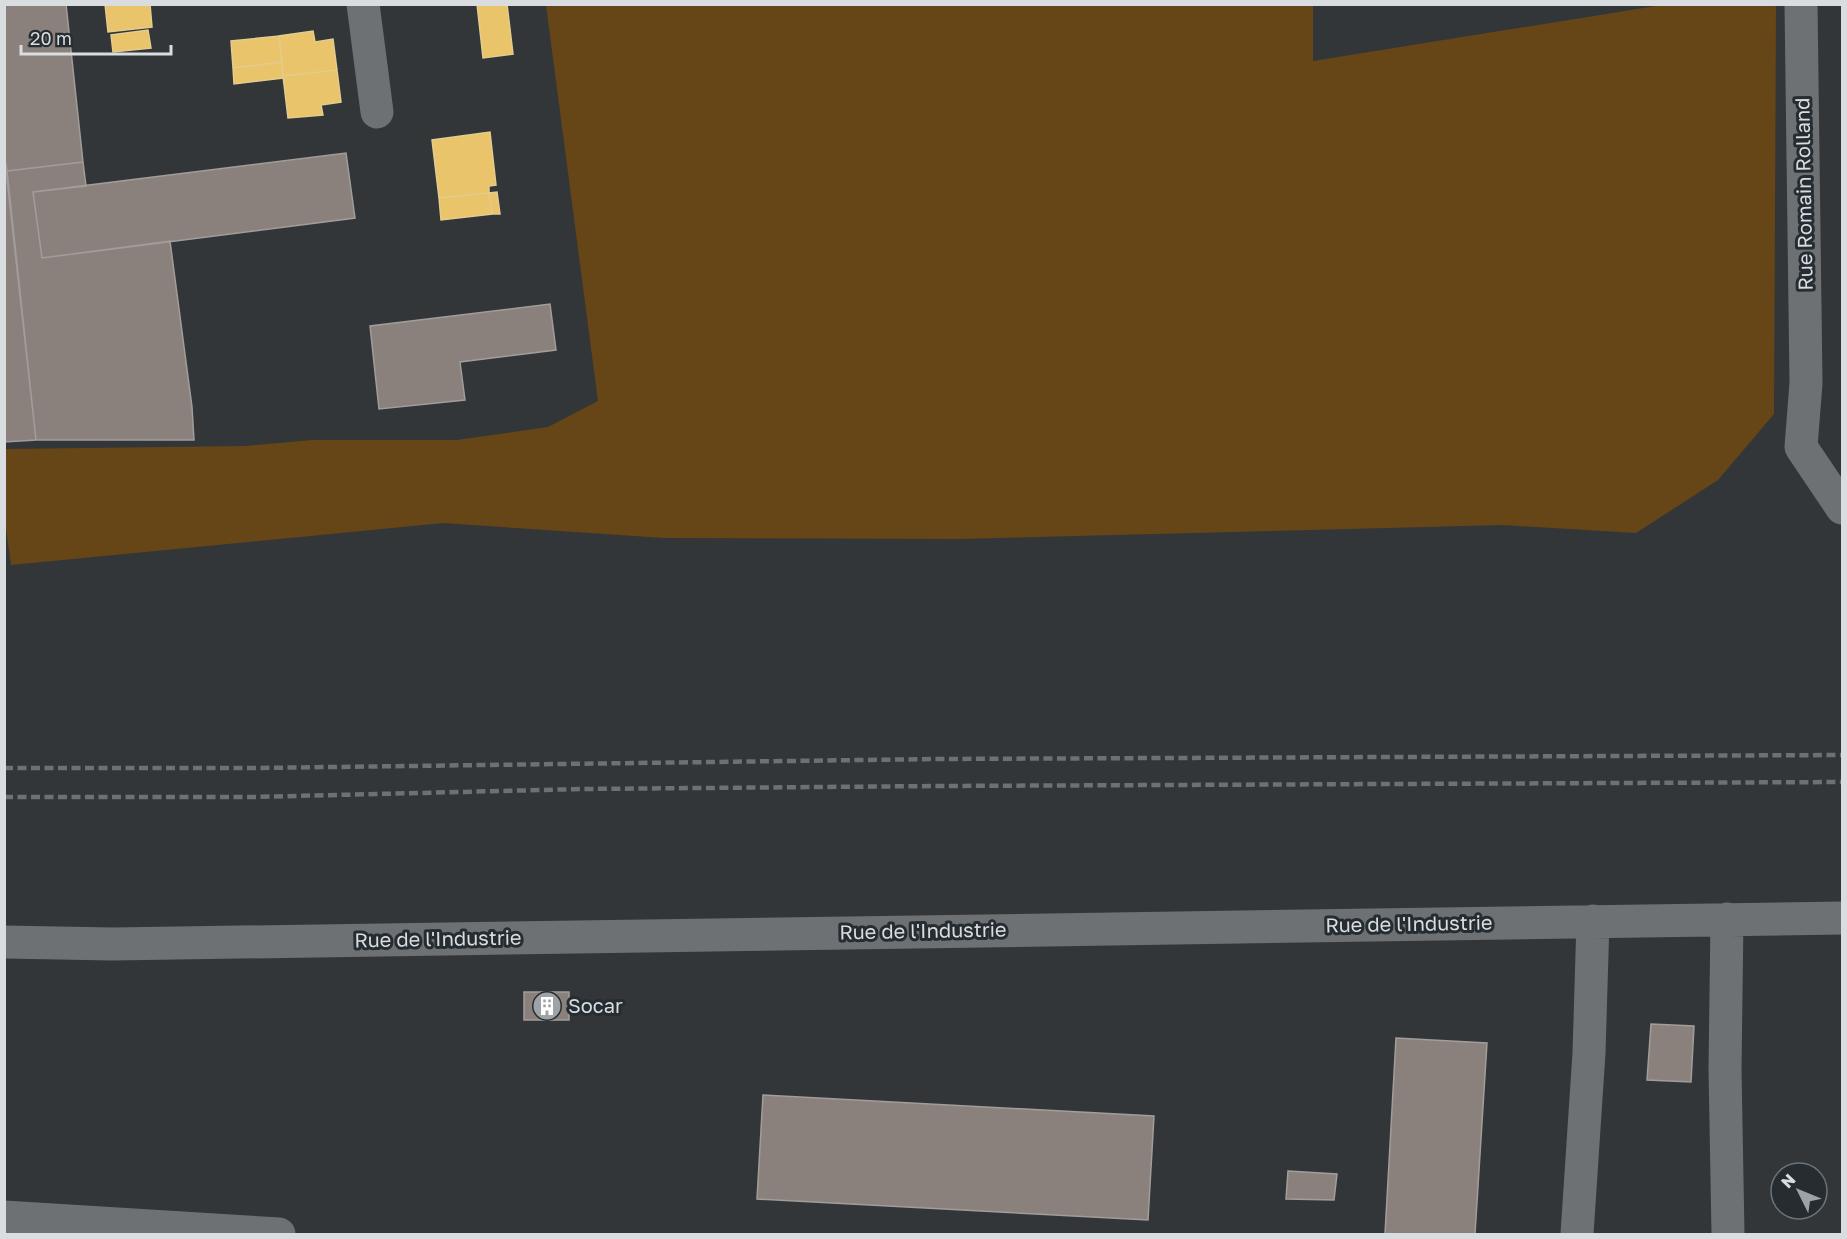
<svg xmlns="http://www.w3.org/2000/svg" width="1847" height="1239" font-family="'Golos Text',sans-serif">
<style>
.green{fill:#664616}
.homes{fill:#e9c46a;stroke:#e4cc8d;stroke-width:1.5}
.industry{fill:#8a817c;stroke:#a29d9a;stroke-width:1.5}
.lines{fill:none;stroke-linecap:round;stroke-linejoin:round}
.minor{stroke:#6e7173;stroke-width:33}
.rail{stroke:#6e7072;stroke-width:4.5;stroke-dasharray:9 4.5;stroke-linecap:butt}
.labels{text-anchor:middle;stroke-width:6;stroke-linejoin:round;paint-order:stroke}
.street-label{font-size:20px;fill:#d9dde0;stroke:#262d32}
.poi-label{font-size:20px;fill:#d9dde0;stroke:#262d32;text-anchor:start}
</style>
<rect width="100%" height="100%" fill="#333639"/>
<path class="green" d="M546 5H1313V61L1662 5H1776L1774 414 1718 480 1636 533 1502 525 959 539 664 538 443 523 11 565 4 514 5 449 246 446 312 440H457L548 427 598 401Z"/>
<path class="homes" d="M105 4H150L152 27 108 32Z
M477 4H507L513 54 483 58Z
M148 30 151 48 113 52 111 35Z
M313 31 315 42 333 39 337 70 283 76 279 36Z
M279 36 282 62 233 68 231 41Z
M282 62 283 78 234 84 233 68Z
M337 70 341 102 321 105 323 115 288 118 283 76Z
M490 132 496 185 489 186V193L439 198 432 140Z
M497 192 500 214H492L489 193Z
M489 193 492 214 441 220 439 198Z"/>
<path class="industry" d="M4 4H66L83 162 7 171 4 152Z
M4 152 36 440 4 442Z
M346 153 355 218 42 258 33 192Z
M83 162 86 186 33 192 42 258 170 241 192 407 194 440H36L7 171Z
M550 304 556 350 460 362 465 400 379 409 370 326Z
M524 992H569V1020H524Z
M1651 1024 1694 1026 1691 1082 1647 1080Z
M1396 1038 1487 1043 1475 1234H1385Z
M763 1095 1154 1116 1148 1220 757 1199Z
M1288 1171 1337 1174 1334 1200 1286 1199Z"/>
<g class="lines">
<path class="minor" d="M363 4 377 112
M1801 4 1806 383 1801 447 1842 508
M1727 919 1725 1069 1728 1234
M4 942 113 944 1842 918
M4 1217 279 1234
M1577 1234 1589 1053 1593 921"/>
<path class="rail" d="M4 768H257L939 759 1842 755
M4 797H253L583 789 939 786 1842 782"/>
</g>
<defs>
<g id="building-disc" transform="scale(1.5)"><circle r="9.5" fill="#9fa3a6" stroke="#262d32"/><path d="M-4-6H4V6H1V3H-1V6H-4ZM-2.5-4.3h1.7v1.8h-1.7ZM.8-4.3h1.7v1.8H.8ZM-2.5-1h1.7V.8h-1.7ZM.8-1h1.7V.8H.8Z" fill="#fff"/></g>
</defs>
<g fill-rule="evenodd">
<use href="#building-disc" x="547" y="1006"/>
</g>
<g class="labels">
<g class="street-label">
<text transform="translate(1804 194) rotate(-91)" y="7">Rue Romain Rolland</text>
<text transform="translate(1409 924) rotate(-1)" y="7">Rue de l'Industrie</text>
<text transform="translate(923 931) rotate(-1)" y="7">Rue de l'Industrie</text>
<text transform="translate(438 939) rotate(-1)" y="7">Rue de l'Industrie</text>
</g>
<g class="poi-label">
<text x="568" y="1013">Socar</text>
</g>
</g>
<rect width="1847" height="1239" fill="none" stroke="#d9dde0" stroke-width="12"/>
<g transform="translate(1799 1191) rotate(313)"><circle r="28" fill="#262d32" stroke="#6e7378" stroke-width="1.5"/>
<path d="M0-4.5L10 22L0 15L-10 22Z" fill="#9fa3a6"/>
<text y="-9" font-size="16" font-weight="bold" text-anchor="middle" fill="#d9dde0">N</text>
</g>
<path d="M21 45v9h150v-9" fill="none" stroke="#d9dde0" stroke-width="3"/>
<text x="30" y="45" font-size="18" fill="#d9dde0" stroke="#262d32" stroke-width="4.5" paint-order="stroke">20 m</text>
</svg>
